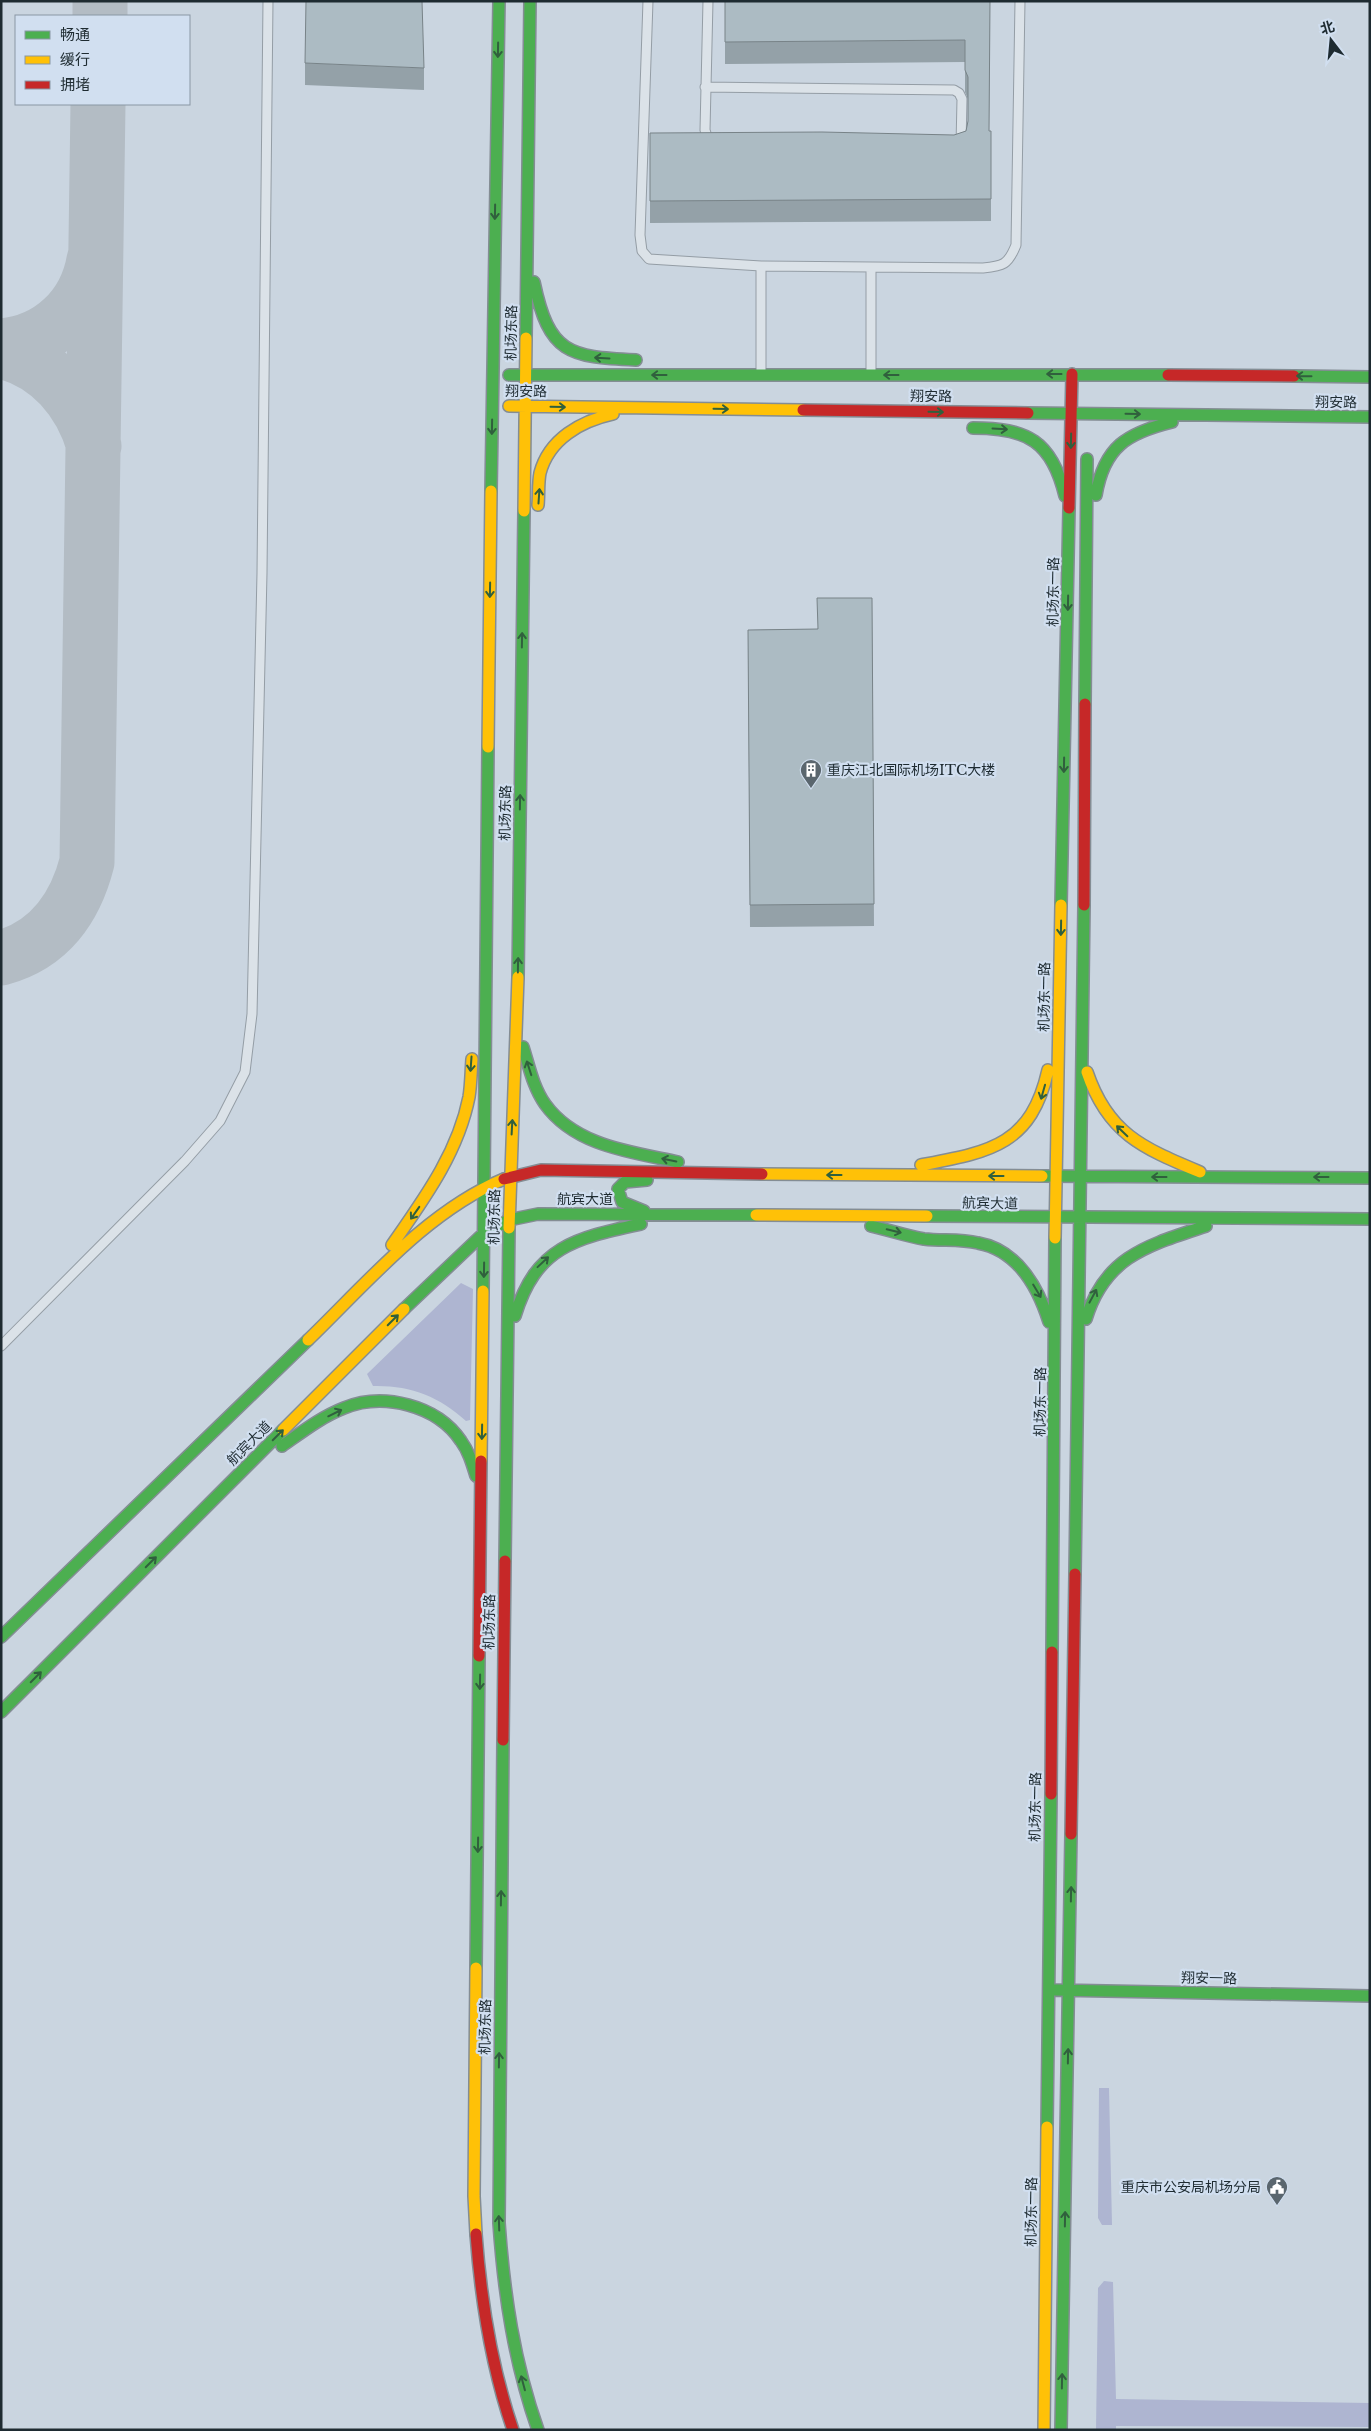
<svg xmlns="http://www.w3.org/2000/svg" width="1371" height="2431" font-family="'Libre Baskerville','Noto Sans SC',serif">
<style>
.green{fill:#aeb5d1}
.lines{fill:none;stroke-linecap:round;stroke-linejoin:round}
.taxiway{stroke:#b3bcc4;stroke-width:55}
.lane-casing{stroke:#949da5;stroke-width:11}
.fast-casing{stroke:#848d94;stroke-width:14}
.slow-casing{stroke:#848d94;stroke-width:14}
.jam-casing{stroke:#848d94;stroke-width:14}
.lane{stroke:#dbe2e8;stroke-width:9}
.fast{stroke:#4caf50;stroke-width:11}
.slow{stroke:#ffc107;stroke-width:11}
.jam{stroke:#c62828;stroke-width:11}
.wall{fill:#94a1a8}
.building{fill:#acbbc3;stroke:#788388}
.oneway{stroke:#30603d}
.labels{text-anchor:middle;stroke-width:4.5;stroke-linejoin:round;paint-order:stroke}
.street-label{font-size:14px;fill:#1e2b31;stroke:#d1dff0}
.poi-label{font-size:14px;fill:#1e2b31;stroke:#d1dff0;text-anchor:start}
</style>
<rect width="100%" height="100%" fill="#cad5e0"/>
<path class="green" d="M461 1283 473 1289 470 1420 466 1421C439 1396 409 1385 373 1386L367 1374Z
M1099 2088H1109L1112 2225H1102L1098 2218Z
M1104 2281 1113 2282 1116 2399 1370 2403V2427L1116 2426V2430H1096L1098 2288Z"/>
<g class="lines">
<path class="taxiway" d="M100 16V1
M1 346C50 342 86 307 94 260
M1 351C49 362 81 401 94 446
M1 958C49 945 75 909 87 862L98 104"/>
<g class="lane-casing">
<path id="lane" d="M648 1 640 235 642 251 649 259 761 266 983 268C1003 266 1008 265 1016 245L1020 1
M708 1 705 130 709 143
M705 87 954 90 959 93 962 99 961 145
M761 266V373
M871 374V267
M1 1346 185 1161 220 1121 245 1072 252 1014 262 573 268 1"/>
</g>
<g class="fast-casing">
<path id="fast" d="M534 282C549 354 569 357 636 360
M526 338 530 1
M509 375H1168
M1294 376 1370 377
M1028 413 1370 417
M973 428C1027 428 1052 441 1065 496
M491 491 499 1
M1096 495C1104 447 1127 433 1172 422
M1085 704 1087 459
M1061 905 1069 508
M518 977 524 511
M523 1047C529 1066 533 1087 545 1104 575 1146 631 1152 678 1162
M1042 1176 1370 1178
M644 1211 622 1202 618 1189 625 1182 647 1180
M927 1216 1370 1219
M871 1226C889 1230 906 1236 924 1239 942 1241 960 1239 978 1243 1017 1250 1038 1287 1049 1322
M483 1291 488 747
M404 1309 484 1233 509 1220 538 1214 756 1215
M515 1316C536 1246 576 1238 641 1224
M1086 1319C1105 1256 1149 1245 1206 1226
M282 1446C302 1432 321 1417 344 1408 383 1392 437 1405 461 1441 469 1452 472 1463 476 1476
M505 1561 509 1228
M1075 1574 1084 905
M1 1637 308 1340
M1052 1652 1055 1238
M1 1712 283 1430
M503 1740 499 2223C504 2294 514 2362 538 2430
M476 1968 479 1656
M1055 1990 1370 1996
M1047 2127 1051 1794
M1061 2430 1071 1834"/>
</g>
<g class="slow-casing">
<path id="slow" d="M509 406 803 410
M538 505C539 495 538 483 540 473 549 439 581 421 613 414
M524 511 526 338
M488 747 491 491
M1087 1072C1108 1134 1143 1148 1200 1172
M921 1165C989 1152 1031 1146 1048 1070
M762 1174 1042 1176
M756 1215 927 1216
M509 1228 518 977
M1055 1238 1061 905
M392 1245C424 1199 458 1153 469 1097 471 1085 471 1072 472 1059
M308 1340C367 1283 427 1211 504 1179
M283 1430 404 1309
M481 1461 483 1291
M476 2234 474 2196 476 1968
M1044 2430 1047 2127"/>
</g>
<g class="jam-casing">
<path id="jam" d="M1168 375 1294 376
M803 410 1028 413
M1069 508 1072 374
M1084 905 1085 704
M504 1179 541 1170 762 1174
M479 1656 481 1461
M503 1740 505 1561
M1051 1794 1052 1652
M1071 1834 1075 1574
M476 2234C481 2301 491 2366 513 2430"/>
</g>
<use href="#lane" class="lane"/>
<use href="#fast" class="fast"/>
<use href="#slow" class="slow"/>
<use href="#jam" class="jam"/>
</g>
<path class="wall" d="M725 1H990L989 131H991V221L650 223V133L954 135 966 131 968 121V99L965 92V62L725 64Z
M305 63 424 68V90L305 85Z
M872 598 874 926 750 927 748 630 817 629Z"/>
<path class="building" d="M306 1H422L424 68 305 63Z
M725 1H990L989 131H991V199L650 201V133L822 132 954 135 966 131 968 121V77L965 70V40L725 42Z
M817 598H872L874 904 750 905 748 630 818 629Z"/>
<defs><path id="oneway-shaft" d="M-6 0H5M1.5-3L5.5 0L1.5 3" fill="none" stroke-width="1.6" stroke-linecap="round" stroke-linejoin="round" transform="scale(1.25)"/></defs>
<g class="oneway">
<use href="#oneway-shaft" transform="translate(498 50) rotate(91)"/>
<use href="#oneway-shaft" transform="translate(495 212) rotate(91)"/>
<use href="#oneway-shaft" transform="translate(602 358) rotate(-177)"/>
<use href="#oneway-shaft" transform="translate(1054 374) rotate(180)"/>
<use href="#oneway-shaft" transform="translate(659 375) rotate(-180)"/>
<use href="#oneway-shaft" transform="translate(891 375) rotate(180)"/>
<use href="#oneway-shaft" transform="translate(1304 376) rotate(-179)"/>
<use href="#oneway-shaft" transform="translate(558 407) rotate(1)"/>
<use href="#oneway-shaft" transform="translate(721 409) rotate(1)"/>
<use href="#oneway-shaft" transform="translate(936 412) rotate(1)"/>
<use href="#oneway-shaft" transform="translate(1133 414) rotate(1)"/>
<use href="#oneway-shaft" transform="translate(492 427) rotate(91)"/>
<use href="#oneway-shaft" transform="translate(1000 429) rotate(3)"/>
<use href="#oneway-shaft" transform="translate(1071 441) rotate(91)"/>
<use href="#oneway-shaft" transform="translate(539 496) rotate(-86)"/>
<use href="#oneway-shaft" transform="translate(490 590) rotate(91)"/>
<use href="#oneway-shaft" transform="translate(1068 603) rotate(91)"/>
<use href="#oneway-shaft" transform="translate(522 640) rotate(-89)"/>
<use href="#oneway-shaft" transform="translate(1064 765) rotate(91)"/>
<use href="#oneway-shaft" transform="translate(520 802) rotate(-89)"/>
<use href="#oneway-shaft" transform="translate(1061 928) rotate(91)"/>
<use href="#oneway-shaft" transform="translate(518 965) rotate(-89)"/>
<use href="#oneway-shaft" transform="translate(471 1064) rotate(94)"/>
<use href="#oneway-shaft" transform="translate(529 1068) rotate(-108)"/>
<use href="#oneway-shaft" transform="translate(1043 1092) rotate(106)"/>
<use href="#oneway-shaft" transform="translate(512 1127) rotate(-87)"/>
<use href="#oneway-shaft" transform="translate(1122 1131) rotate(-136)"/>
<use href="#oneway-shaft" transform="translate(669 1160) rotate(-168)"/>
<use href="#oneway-shaft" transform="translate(834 1175) rotate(-180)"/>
<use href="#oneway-shaft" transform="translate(996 1176) rotate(-180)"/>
<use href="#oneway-shaft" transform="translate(1159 1177) rotate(-180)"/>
<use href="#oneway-shaft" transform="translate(1321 1177) rotate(-180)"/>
<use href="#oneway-shaft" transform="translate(415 1213) rotate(125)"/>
<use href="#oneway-shaft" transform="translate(894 1231) rotate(13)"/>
<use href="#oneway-shaft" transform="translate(543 1262) rotate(-43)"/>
<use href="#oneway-shaft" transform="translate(484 1270) rotate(91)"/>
<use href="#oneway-shaft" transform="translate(1037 1291) rotate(59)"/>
<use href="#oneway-shaft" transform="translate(1093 1296) rotate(-62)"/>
<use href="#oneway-shaft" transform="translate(393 1320) rotate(-45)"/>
<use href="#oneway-shaft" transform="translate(335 1413) rotate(-26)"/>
<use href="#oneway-shaft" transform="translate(482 1432) rotate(91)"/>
<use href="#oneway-shaft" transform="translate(278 1435) rotate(-45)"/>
<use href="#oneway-shaft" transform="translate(151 1562) rotate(-45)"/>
<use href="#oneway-shaft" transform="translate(36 1677) rotate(-45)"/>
<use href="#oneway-shaft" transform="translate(480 1682) rotate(91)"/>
<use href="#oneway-shaft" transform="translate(478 1845) rotate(91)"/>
<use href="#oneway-shaft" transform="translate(1071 1894) rotate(-89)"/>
<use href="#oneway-shaft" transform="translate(501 1898) rotate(-89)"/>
<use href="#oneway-shaft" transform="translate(1068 2056) rotate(-89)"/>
<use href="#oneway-shaft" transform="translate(499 2060) rotate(-89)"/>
<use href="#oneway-shaft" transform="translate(1065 2219) rotate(-89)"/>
<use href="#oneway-shaft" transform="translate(499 2223) rotate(-92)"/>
<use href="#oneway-shaft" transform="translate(1062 2381) rotate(-89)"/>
<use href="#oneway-shaft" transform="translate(523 2383) rotate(-105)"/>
</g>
<defs>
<g id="building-pin" transform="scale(1.125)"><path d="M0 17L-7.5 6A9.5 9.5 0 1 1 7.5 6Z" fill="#5a666e" stroke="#d1dff0"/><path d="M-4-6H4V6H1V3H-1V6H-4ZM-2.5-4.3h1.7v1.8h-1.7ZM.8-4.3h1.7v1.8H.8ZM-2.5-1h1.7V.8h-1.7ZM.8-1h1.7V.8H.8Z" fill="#fff"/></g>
<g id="civic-pin" transform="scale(1.125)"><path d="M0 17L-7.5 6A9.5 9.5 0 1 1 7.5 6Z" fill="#5a666e" stroke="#d1dff0"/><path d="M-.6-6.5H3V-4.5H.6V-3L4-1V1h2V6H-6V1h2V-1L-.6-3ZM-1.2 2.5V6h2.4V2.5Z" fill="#fff"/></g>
</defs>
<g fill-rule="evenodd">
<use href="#building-pin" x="811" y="770"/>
<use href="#civic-pin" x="1277" y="2187"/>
</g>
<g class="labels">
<g class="street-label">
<text transform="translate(511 333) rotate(-89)" y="5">机场东路</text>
<text transform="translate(526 391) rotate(1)" y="5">翔安路</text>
<text transform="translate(931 396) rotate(1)" y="5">翔安路</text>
<text transform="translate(1336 402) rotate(1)" y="5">翔安路</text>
<text transform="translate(1053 592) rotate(-89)" y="5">机场东一路</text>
<text transform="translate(505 813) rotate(-89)" y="5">机场东路</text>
<text transform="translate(1044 997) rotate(-89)" y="5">机场东一路</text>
<text x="585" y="1204">航宾大道</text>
<text transform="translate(990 1203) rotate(1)" y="5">航宾大道</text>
<text transform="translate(494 1217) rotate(-89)" y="5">机场东路</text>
<text transform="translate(1040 1402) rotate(-89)" y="5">机场东一路</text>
<text transform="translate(249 1443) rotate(-45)" y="5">航宾大道</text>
<text transform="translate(489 1622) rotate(-89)" y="5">机场东路</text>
<text transform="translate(1035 1807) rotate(-89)" y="5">机场东一路</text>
<text transform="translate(1209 1978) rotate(1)" y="5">翔安一路</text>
<text transform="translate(485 2027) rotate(-89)" y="5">机场东路</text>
<text transform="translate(1031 2212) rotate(-89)" y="5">机场东一路</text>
</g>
<g class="poi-label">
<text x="827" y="775">重庆江北国际机场ITC大楼</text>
<text x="1261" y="2192" text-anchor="end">重庆市公安局机场分局</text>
</g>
</g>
<rect width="1371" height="2431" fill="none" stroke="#1e2b31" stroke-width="5"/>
<rect x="15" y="15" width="175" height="90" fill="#d1dff0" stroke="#8997a4"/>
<rect x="25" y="31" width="25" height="8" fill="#4caf50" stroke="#8997a4"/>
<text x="60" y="40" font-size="15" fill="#1e2b31">畅通</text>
<rect x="25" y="56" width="25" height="8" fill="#ffc107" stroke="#8997a4"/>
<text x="60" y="65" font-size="15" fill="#1e2b31">缓行</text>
<rect x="25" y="81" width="25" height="8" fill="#c62828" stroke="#8997a4"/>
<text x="60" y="90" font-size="15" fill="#1e2b31">拥堵</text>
<g transform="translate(1331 40) rotate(344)" stroke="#d1dff0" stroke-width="4" paint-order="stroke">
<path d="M0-4L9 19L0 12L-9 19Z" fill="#1e2b31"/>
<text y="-8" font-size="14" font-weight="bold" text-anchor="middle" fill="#1e2b31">北</text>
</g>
</svg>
